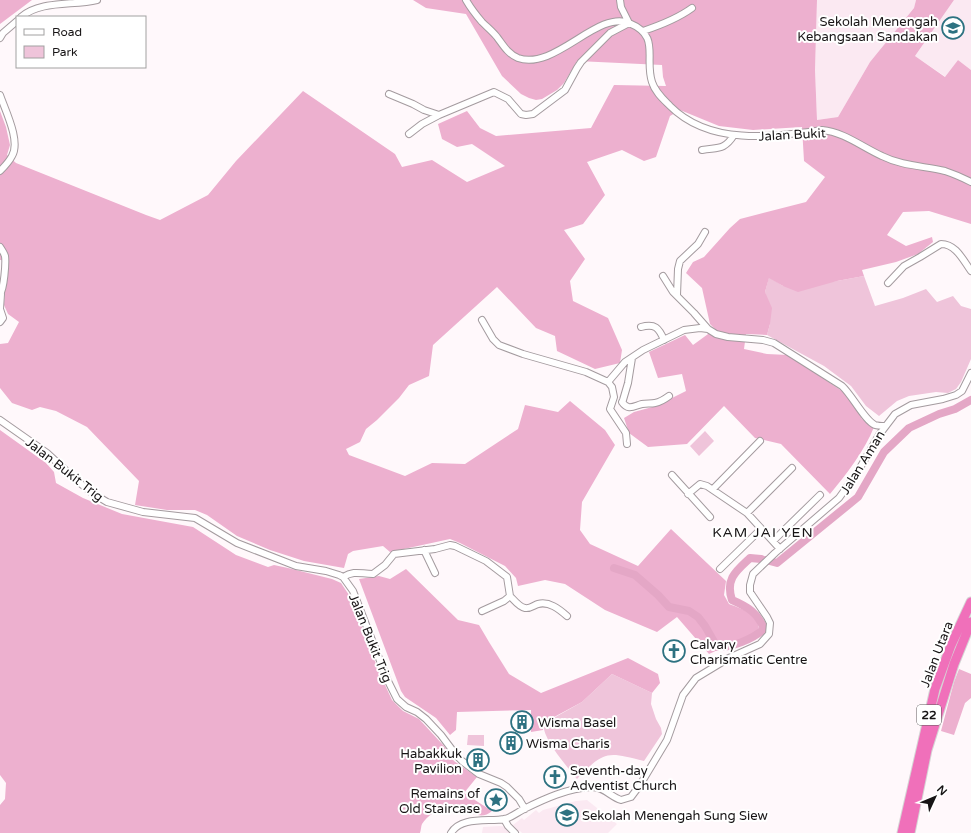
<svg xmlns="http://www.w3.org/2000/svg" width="971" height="833" font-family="'Varela Round',sans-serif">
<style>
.built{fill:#fbe9f2}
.green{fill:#efc4da}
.forest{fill:#edb0cf}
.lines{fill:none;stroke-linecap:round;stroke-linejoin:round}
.river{stroke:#e4a7c6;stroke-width:8}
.minor-casing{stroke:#a49b9f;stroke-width:8}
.highway-casing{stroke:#d5d5d5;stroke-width:11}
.minor{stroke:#fff;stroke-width:6}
.highway{stroke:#f070ba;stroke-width:9}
.labels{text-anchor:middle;stroke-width:4;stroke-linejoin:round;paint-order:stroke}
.shield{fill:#fff;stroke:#5d5a5b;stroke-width:1}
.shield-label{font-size:12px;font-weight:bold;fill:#171415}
.poi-label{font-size:13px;fill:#171415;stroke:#fff;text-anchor:start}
.street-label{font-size:13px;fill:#171415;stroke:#fff}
.neighbourhood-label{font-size:14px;letter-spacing:1px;fill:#171415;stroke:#fff}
</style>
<rect width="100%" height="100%" fill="#fff8fb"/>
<path class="built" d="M817 0H916L914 8 870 62 838 117 817 120 815 70Z
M954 0H971V70L958 60 946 77 915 56Z
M587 800 617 824 608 833H522L520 831 518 832 513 825 522 818 524 820 536 810 539 813 543 810 576 801Z
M500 826 506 827 513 833H482L483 827Z"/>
<path class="green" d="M864 276 875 306 903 298 926 289 937 302 953 296 961 306 971 309V359L961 382 956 389 948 393 936 392 909 396 897 401 879 416 866 406 851 386 824 366 767 335 770 324 765 292 769 277 783 286 837 281Z
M705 431 714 441 699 456 690 446Z
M612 674 652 693 651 704 656 719 661 728 662 734 644 761C606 751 604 751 577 779 566 765 544 741 543 724L582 702Z
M468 735H484V746L467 745Z"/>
<path class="forest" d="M0 0H32L0 24Z
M413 0H817L815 70 817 120 838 117 870 62 914 8 916 0H954L915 56 945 77 958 60 971 70V224L929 211 903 212 887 235 906 246 932 237 933 242 918 254 896 262 862 270 864 276 837 281 798 292 783 286 769 278 765 292 772 308 770 324 767 335 746 334 744 349 767 354 788 355 845 393 850 398 862 419 874 427C865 450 846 475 830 494L781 444 755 438 724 406 687 444 648 447 629 433 624 418 634 412 656 406 686 391 682 374 658 378 649 352 685 335 693 345 715 329 710 324 702 288 686 273 693 262 704 257 730 228 740 219 806 202 825 177 804 161 802 127 753 130 719 126 680 110 670 116 656 157 644 161 622 150 587 162 605 195 583 224 564 230 585 259 570 281 573 301 608 318 622 350 620 363 595 369 557 351 555 336 536 328 497 287 433 345 429 376 409 385 399 398 377 420 366 429 360 442 346 449 349 455 405 476 432 463 465 464 518 429 525 405 558 412 570 401 605 430 615 445 582 502 580 530 590 544 638 566 671 529 726 581 724 595 729 604C742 609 756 613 759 628L755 633 709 654 677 617 657 632 605 610 565 584 545 580 518 586 516 578 505 566 460 543 450 539 390 552 383 546 353 551 348 554 344 568 304 561 270 550 237 536 207 515 195 510H167L135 505 139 481 87 427 56 411 40 407 32 410 12 403 0 388V344L8 343 19 322 8 314 4 305 7 260H0V111L6 127 10 145 7 155 16 163 146 215 160 220 208 195 236 161 303 91 395 154 402 167 432 160 467 182 505 166 472 144 457 147 442 139 438 124 467 111 480 128 496 136 591 128 614 85 666 86 663 77 662 65 577 61 564 83 557 90 542 99 536 100 529 98 521 94 502 76 466 14 426 8Z
M0 430 46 463 54 472 56 483 83 498 122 514 193 527 236 555 268 567 274 565 288 568 332 579 341 583 351 598 379 672 392 700 403 711 419 719 444 746 454 761 477 777 464 793 492 811C478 824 462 804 448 807 439 808 427 816 422 824 421 826 421 830 420 833H0V805L5 799 6 783 0 775Z
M406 569 458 620 479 625 489 642 509 674 541 693 628 658 658 674 660 683 652 693 612 674 582 702 543 723V730L531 732V710L457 712 456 730 450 735 436 718 405 697 401 691 359 579 379 576 390 579Z
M959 669 971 674V698L965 703 954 735 941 731 954 682Z"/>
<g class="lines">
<path class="river" d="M766 560 777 563 858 497 884 452 909 428 939 414 955 409 971 400
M614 568 635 575 658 595 669 607 689 611 698 617 705 626 717 647C731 648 753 639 764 629 758 613 748 607 732 600 725 579 736 571 750 558L761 559"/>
<g class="minor-casing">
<path id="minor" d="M466 0C470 7 476 15 482 22 487 27 492 31 497 37 503 45 508 54 518 58 555 71 597 10 629 23 661 36 644 57 652 82 655 92 663 99 670 106 710 146 772 137 822 130 844 132 862 147 882 156 902 166 924 166 945 171 954 174 963 178 971 182
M21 17C41 0 73 6 97 0
M643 31C661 25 677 19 692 8
M0 38 3 33 17 21
M389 94 413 104 424 110 439 115 494 92 508 99 521 114 526 115 533 114 565 90 577 68 581 62 610 33 629 23 621 7 620 0
M0 95C5 110 21 141 12 156 9 162 4 167 0 171
M409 134 422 124 439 115
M702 150C717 147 724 151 734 135
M0 247C2 250 4 253 5 256 6 263 4 289 0 294
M663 276 673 292 694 313 708 329 716 334 728 337 763 340 774 343 842 386C852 395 865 421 875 425 878 426 882 426 885 426
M888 283 904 266 920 257 941 244C956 244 963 260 971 271
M677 295 678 269 680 261 698 244 705 232
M482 320 493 339 499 345 523 354 586 372 608 382 612 387 614 397 610 409 626 433 627 444
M0 322 3 318 0 309 1 294
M641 327C655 323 659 328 664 340
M632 358 628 383 623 400 622 402C628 411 634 406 642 404 646 403 651 404 655 403 660 402 665 399 669 396
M608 382 625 362 643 350 684 330 700 328 708 329
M0 420 47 453 75 479 92 493 107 502 143 512 195 518 237 543 296 566 326 571 339 575 343 577 353 591 387 679 397 699 406 707 417 712 426 719 441 735 456 755 462 761 479 774 501 783 507 787 519 799 525 809
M672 475 710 517
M713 489 760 441
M688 494 700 484 707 486 747 513 780 549
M747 513 792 468
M773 541 820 495
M424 550 435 573
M720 569 761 529
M343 577C355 570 360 574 373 574L385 565 394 554 435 549 450 545 455 546 486 561 507 577 510 596 504 601 482 611
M510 596C514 600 519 607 525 608 530 609 534 605 538 604 549 601 559 609 567 616
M504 819 508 826 515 833
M451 833C461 816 488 822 505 819 512 817 518 812 524 809 544 799 568 788 591 787 603 786 611 797 621 800L631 797 640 785 667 740 683 695 696 678 729 658 760 644 769 634 770 623 767 617 750 592V585L753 574 775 553 839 498 857 473 879 435 895 414 911 405 943 399 956 395 962 391 971 373"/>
</g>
<g class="highway-casing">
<path id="highway" d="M902 833 935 689 951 645 971 602
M910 833 927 750 954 664 971 622"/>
</g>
<use href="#minor" class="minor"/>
<use href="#highway" class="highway"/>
</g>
<defs>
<g id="school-ring" transform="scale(1.15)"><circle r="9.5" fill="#fff" stroke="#2d7281" stroke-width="1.5"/><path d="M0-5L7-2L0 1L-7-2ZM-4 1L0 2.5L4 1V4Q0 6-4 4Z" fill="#2d7281"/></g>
<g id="church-ring" transform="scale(1.15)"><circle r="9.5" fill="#fff" stroke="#2d7281" stroke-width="1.5"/><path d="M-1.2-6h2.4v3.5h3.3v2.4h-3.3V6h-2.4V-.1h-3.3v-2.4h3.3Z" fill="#2d7281"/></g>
<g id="building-ring" transform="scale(1.15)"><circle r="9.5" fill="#fff" stroke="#2d7281" stroke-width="1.5"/><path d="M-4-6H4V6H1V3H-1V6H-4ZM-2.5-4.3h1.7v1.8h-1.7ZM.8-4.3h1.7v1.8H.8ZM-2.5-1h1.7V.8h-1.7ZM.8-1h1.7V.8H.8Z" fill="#2d7281"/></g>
<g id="sight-ring" transform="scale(1.15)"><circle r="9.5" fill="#fff" stroke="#2d7281" stroke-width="1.5"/><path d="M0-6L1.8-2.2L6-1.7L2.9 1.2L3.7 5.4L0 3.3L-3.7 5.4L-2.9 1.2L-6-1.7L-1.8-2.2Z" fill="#2d7281"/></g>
</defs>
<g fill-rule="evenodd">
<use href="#school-ring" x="953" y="28"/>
<use href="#church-ring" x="674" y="651"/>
<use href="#building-ring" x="522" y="722"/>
<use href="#building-ring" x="511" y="743"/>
<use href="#building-ring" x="478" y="760"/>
<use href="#church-ring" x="555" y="777"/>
<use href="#sight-ring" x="496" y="800"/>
<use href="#school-ring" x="567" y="815"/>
</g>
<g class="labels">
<rect class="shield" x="917" y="705" width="24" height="20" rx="3"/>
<g class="shield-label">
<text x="929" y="719">22</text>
</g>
<g class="poi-label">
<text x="938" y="26" text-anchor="end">Sekolah Menengah<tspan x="938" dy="15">Kebangsaan Sandakan</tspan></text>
<text x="690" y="649">Calvary<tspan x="690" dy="15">Charismatic Centre</tspan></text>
<text x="538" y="727">Wisma Basel</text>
<text x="526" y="748">Wisma Charis</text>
<text x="462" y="758" text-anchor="end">Habakkuk<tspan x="462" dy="15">Pavilion</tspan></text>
<text x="570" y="775">Seventh-day<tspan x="570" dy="15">Adventist Church</tspan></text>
<text x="480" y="798" text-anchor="end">Remains of<tspan x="480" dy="15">Old Staircase</tspan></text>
<text x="582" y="820">Sekolah Menengah Sung Siew</text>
</g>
<g class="street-label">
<text transform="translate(792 134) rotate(-3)" y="5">Jalan Bukit</text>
<text transform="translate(862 462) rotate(-58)" y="5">Jalan Aman</text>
<text transform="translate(65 469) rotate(38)" y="5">Jalan Bukit Trig</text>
<text transform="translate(371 638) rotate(68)" y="5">Jalan Bukit Trig</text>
<text transform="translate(936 654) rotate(-69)" y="5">Jalan Utara</text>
</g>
<g class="neighbourhood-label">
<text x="763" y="537">KAM JAI YEN</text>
</g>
</g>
<rect x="16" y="16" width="130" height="52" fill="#ffffff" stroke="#a2a1a1"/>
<rect x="24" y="29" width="20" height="6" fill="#ffffff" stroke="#a2a1a1"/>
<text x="52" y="36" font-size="12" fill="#171415">Road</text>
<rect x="24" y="46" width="20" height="12" fill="#efc4da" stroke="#a2a1a1"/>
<text x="52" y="56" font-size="12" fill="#171415">Park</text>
<g transform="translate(935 797) rotate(46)" stroke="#ffffff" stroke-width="3" paint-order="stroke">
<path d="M0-3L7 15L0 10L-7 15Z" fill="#171415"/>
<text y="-6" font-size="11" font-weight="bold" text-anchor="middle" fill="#171415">N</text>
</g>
</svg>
